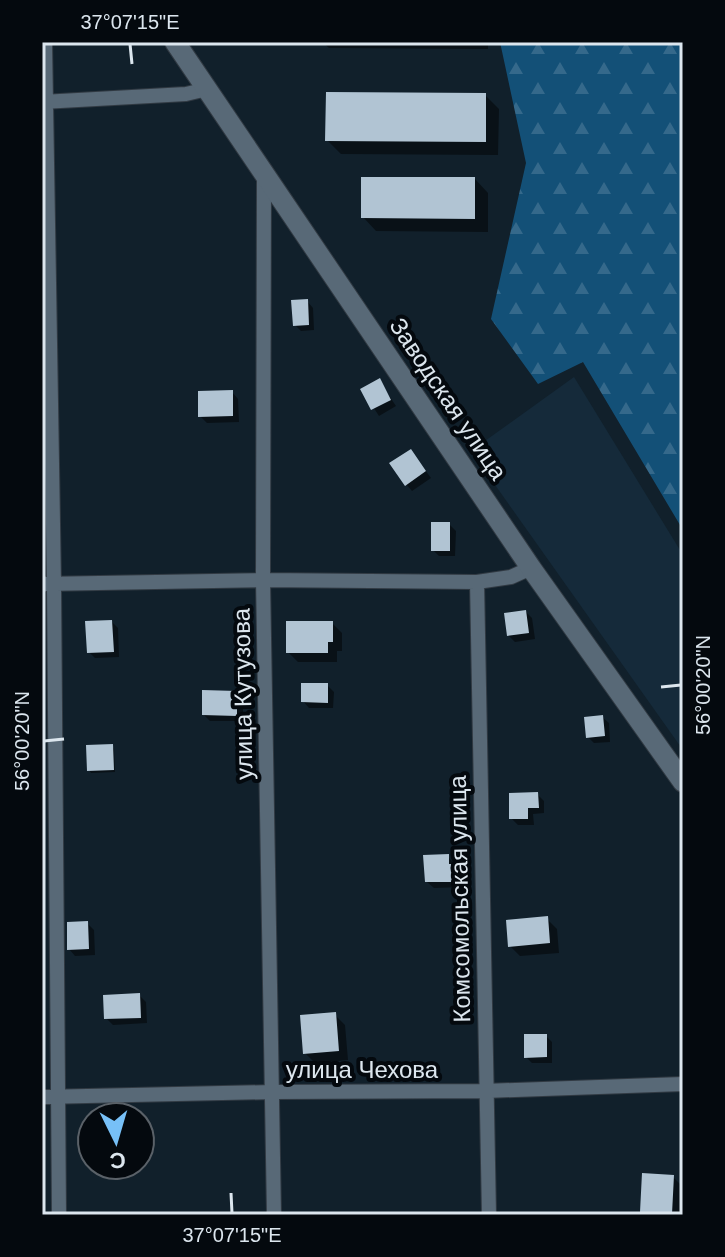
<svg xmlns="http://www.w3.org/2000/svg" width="725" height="1257" font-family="Helvetica,sans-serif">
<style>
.built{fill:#152a3a}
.forest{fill:url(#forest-firs)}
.shadow{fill:#0007}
.building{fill:#b1c4d3}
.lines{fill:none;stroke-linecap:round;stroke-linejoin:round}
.street-casing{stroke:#313a43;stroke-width:16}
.secondary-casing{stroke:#313a43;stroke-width:22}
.street{stroke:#586977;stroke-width:14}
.secondary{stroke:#586977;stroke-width:20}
.ticks{fill:none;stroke:#dce6ee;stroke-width:3}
.labels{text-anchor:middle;stroke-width:8;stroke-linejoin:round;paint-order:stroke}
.street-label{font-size:24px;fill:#dce6ee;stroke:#04090e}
.neatline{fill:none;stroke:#dce6ee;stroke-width:3}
.ticks-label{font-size:20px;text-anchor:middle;fill:#dce6ee}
</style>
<defs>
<pattern id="forest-firs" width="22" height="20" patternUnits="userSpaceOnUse" patternTransform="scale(2)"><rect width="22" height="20" fill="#135077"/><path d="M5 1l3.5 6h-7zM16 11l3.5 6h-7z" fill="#35698b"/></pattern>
</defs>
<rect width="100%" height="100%" fill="#11202b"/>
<path class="built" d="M574 377 683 555V750L471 451Z"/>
<path class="forest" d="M500 42H683V530L583 362 538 384 491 319 526 163Z"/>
<path class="shadow" d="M322 42H488V49L329 48Z
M485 95 499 109 498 155 341 154 327 140Z
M475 179 488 193V232L376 231 363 217Z
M307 301 313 308 314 330 301 331 295 325Z
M379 381 396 406 379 416 362 390Z
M232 392 238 399 239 422 207 423 200 416Z
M411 451 431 478 412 491 406 484Z
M449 524 456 531 455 556H439L433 550Z
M526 612 532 618 535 639 515 642 508 635Z
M112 622 118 628 119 657 95 658 89 652Z
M332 623 342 633V651H337V662H298L288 652Z
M327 685 334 692 333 708H309L303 701Z
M236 693 243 699V721H210L204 715Z
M602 717 609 723 610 742 594 743 588 737Z
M42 718 45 721V733H42Z
M112 746 114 749 115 772 91 773 89 770Z
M537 794 544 801V813L533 814 534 825H518L511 818Z
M448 857 463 872V887L434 888 427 882Z
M547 919 557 929 559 953 520 956 510 946Z
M87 923 94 930 95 955 75 956 69 949Z
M139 995 146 1002 147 1023 113 1025 106 1018Z
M335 1015 345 1025 348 1060 315 1063 305 1053Z
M546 1036 552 1042V1063H532L526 1057Z
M673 1177 683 1187 681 1215H646L642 1211Z"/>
<path class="building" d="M326 92 486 93V142L325 141Z
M361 177H475V219L361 218Z
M308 299 309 325 293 326 291 300Z
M380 378 391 400 371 410 360 389Z
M233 390V416L198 417V391Z
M411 449 426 471 405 486 389 463Z
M431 522H450V551H431Z
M526 610 529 633 507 636 504 613Z
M112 620 114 652 87 653 85 621Z
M286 621H333V642H328V653H286Z
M301 683H328V703L301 702Z
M202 690 237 691V716L202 715Z
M603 715 605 736 586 738 584 717Z
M113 744 114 770 87 771 86 745Z
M538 792 539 808H528V819H509V793Z
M449 854V864H457L458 882H425L423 855Z
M548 916 550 943 508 947 506 920Z
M88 921 89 949 67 950V922Z
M140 993 141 1018 104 1019 103 995Z
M336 1012 339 1051 303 1054 300 1015Z
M524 1034H547V1057L524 1058Z
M642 1173 674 1175 672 1214 640 1212Z"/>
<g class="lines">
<g class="street-casing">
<path id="street" d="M45 42 54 584 59 1215
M42 102 186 94 207 89
M264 172 263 580 274 1215
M477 582 489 1215
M42 584 263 580 477 582 511 577 531 568
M42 1097 272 1092 485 1091 683 1084"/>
</g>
<g class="secondary-casing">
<path id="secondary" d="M175 42 531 568 683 782"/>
</g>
<use href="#street" class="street"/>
<use href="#secondary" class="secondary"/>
</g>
<path class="ticks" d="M130 44 132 64M661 687 681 685M44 741 64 739M231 1193 232 1213"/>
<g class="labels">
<g class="street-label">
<text transform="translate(448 399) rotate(56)" y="8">Заводская улица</text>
<text transform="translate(243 694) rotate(-91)" y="8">улица Кутузова</text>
<text transform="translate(460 899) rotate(-91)" y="8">Комсомольская улица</text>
<text x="362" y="1078">улица Чехова</text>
</g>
</g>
<rect width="725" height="1257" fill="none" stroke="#04090e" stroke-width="88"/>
<g transform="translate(116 1141) rotate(175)"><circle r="38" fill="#04090e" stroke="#5a6168" stroke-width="2"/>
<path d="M0-6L14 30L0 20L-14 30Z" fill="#77c0f7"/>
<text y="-12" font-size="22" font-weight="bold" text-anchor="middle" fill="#dce6ee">С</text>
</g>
<rect x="44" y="44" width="637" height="1169" class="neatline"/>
<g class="ticks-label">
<text x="130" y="29">37°07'15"E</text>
<text transform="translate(703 685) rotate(-90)" y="7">56°00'20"N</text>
<text transform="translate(22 741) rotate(-90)" y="7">56°00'20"N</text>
<text x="232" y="1242">37°07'15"E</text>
</g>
</svg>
